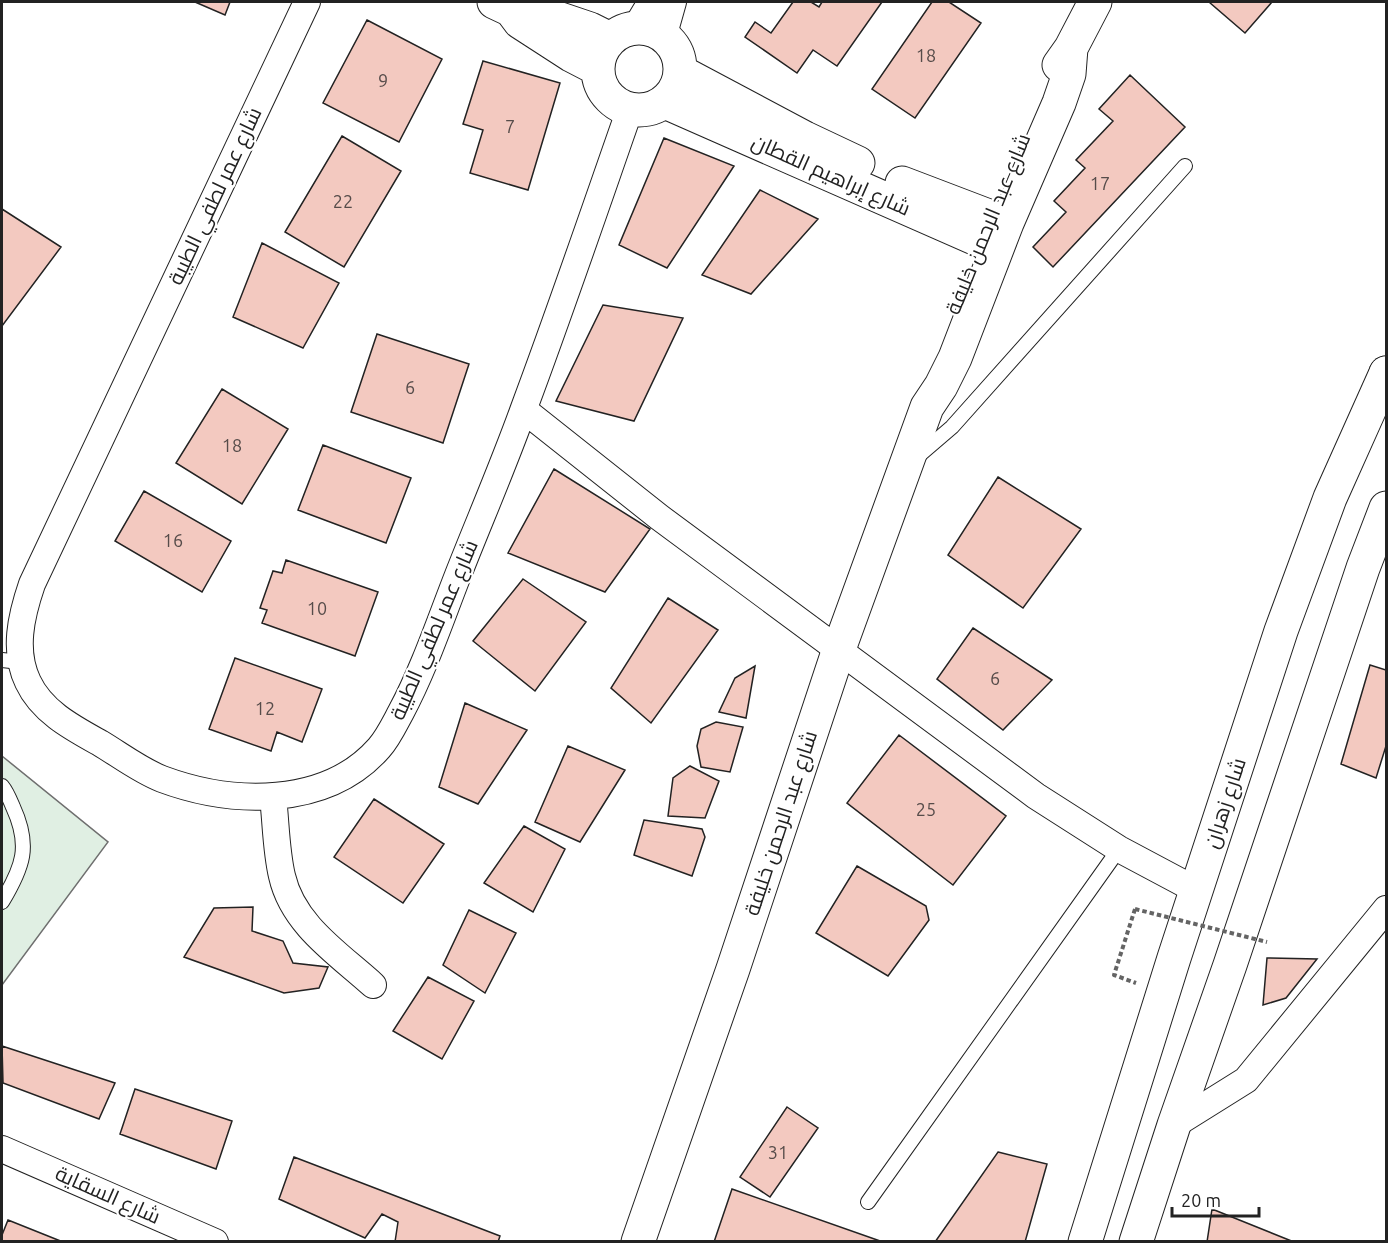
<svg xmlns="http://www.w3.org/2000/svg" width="1388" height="1243" font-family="Ubuntu,Cairo,sans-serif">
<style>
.green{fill:#e0efe3;stroke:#6f6f6f;stroke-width:1.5}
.building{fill:#f3c9c0;stroke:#222;stroke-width:1.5}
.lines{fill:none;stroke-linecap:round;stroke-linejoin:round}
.lane-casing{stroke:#222;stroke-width:16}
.street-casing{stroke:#222;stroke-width:28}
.secondary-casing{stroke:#222;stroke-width:35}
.primary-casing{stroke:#222;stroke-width:35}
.highway-casing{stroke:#222;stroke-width:35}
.path{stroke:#646464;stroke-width:4;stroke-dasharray:4.5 3;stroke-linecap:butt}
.lane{stroke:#fff;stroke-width:14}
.street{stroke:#fff;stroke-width:26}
.secondary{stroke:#fff;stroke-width:33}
.primary{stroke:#fff;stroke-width:33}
.highway{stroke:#fff;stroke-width:33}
.path-bridge{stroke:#646464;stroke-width:4;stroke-dasharray:4.5 3;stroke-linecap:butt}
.labels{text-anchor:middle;stroke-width:4.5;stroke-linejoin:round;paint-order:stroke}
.number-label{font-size:18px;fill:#564c4a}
.street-label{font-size:21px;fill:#222;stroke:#fff}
</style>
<rect width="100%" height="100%" fill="#fff"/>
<path class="green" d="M2 756 108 842 2 985Z"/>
<path class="building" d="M195 2H230L225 15Z
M793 2H811L819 7 822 2H882L837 66 813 50 797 73 745 37 755 22 771 33Z
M932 2H949L981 23 915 118 872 89Z
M1209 2H1272L1245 33Z
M367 20 442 59 399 142 323 103Z
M483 61 560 83 528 190 470 173 483 130 463 124Z
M1130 75 1185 127 1053 267 1033 247 1066 212 1054 201 1085 168 1076 160 1113 121 1099 109Z
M342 136 401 171 344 267 285 232Z
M664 138 734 166 667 268 619 245Z
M760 190 818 219 751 294 702 275Z
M2 209 61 247 2 326Z
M262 243 339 283 303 348 233 317Z
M603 305 683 318 634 421 556 401Z
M377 334 469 364 443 443 351 412Z
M222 389 288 429 242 504 176 463Z
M323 445 411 478 386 543 298 510Z
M554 469 650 529 605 592 508 553Z
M998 477 1081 529 1023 608 948 555Z
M144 491 231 541 202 592 115 541Z
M286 560 378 592 355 656 262 623 267 610 260 608 273 571 282 573Z
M523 579 586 622 535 691 473 641Z
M668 598 718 630 651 723 611 688Z
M973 628 1052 680 1003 730 937 679Z
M235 658 322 689 302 742 277 732 271 751 209 729Z
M1370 665 1386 670V746L1376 778 1341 764Z
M755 666 746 718 719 712 735 678Z
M465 703 527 730 478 804 439 787Z
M716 722 743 727 730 772 701 767 697 746 701 729Z
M899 735 1006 816 953 885 847 803Z
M568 746 625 770 580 842 535 822Z
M690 766 719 781 705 818 668 816 673 778Z
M374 799 444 844 403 903 334 857Z
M644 820 702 829 705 837 692 876 634 855Z
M524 826 565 849 533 912 484 883Z
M857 866 926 906 929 920 888 976 816 933Z
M253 907 252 931 283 941 293 963 328 967 319 988 284 993 184 957 214 908Z
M469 910 516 933 485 993 443 965Z
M1267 958 1317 959 1286 998 1263 1005Z
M428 977 474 1001 442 1059 393 1031Z
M2 1046 115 1083 99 1119 3 1083Z
M135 1089 232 1121 216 1169 120 1134Z
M787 1107 818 1128 770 1197 740 1177Z
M998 1152 1047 1164 1025 1242H935Z
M294 1157 500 1236 498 1242H395L398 1222 382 1214 365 1238 279 1199Z
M732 1189 883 1242H714Z
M1212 1209 1294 1242H1207Z
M8 1220 63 1242H2V1235Z"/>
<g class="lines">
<g class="lane-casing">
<path id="lane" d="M917 457 952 427 1185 166
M2 660 20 662
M2 786C7 792 10 800 13 807 31 846 23 867 2 902
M868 1202 1119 849"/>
</g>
<g class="street-casing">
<path id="street" d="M307 2 32 584C21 616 13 651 28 682 42 712 73 728 100 743 120 755 141 771 162 779 232 805 326 808 379 748 388 738 394 725 401 712 424 669 440 621 458 575 480 519 504 464 524 408 561 309 595 209 630 109
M636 27 651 2
M664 34 673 2
M524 410 659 517 1036 796 1119 849 1196 890
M273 797C276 823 276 851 282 876 293 925 339 954 373 985
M1174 1125 1246 1080 1386 909
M2 1149 215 1242"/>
</g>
<g class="secondary-casing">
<path id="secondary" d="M494 2 511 10 520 22 571 55 598 69
M513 9 525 7 590 29 610 39
M598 69a41 41 0 1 1 82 0a41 41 0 1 1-82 0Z
M1059 65 1071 48 1095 2
M681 72 805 138 858 163
M665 102 997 248
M902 183 1007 223
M638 1242 733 969 839 649 927 407 941 386 955 358 1007 223 1059 103 1069 74 1071 48"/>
</g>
<g class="primary-casing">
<path id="primary" d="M1085 1242 1174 958 1281 631 1330 498 1386 373
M1136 1242 1174 1125 1230 965 1363 568 1386 508"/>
</g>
<g class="highway-casing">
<path id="highway" d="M1386 374V373"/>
</g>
<path class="path" d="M1135 909 1114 975 1136 983"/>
<use href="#lane" class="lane"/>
<use href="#street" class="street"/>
<use href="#secondary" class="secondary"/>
<use href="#primary" class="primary"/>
<use href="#highway" class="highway"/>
<path class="path-bridge" d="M1135 909 1267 942"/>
</g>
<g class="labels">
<g class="number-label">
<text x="926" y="62">18</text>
<text x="383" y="87">9</text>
<text x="510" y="133">7</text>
<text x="1100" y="190">17</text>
<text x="343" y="208">22</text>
<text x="410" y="394">6</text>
<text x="232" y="452">18</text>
<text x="173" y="547">16</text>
<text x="317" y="615">10</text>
<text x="995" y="685">6</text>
<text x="265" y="715">12</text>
<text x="926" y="816">25</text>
<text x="778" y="1159">31</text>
</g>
<g class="street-label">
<text transform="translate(831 175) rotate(24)" y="7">شارع إبراهيم القطان</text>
<text transform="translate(215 196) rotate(-65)" y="7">شارع عمر لطفي الطيبة</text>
<text transform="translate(988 224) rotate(-68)" y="7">شارع عبد الرحمن خليفة</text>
<text transform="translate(434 630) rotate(-67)" y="7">شارع عمر لطفي الطيبة</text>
<text transform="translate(1225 803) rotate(-72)" y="7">شارع زهران</text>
<text transform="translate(781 823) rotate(-72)" y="7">شارع عبد الرحمن خليفة</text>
<text transform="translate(108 1195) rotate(24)" y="7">شارع السقاية</text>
</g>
</g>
<rect width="1388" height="1243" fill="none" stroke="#222222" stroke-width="6"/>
<path d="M1172 1207v9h87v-9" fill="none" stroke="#222222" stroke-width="3"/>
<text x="1181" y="1207" font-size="18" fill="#222222" stroke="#ffffff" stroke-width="4.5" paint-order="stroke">20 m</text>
</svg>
